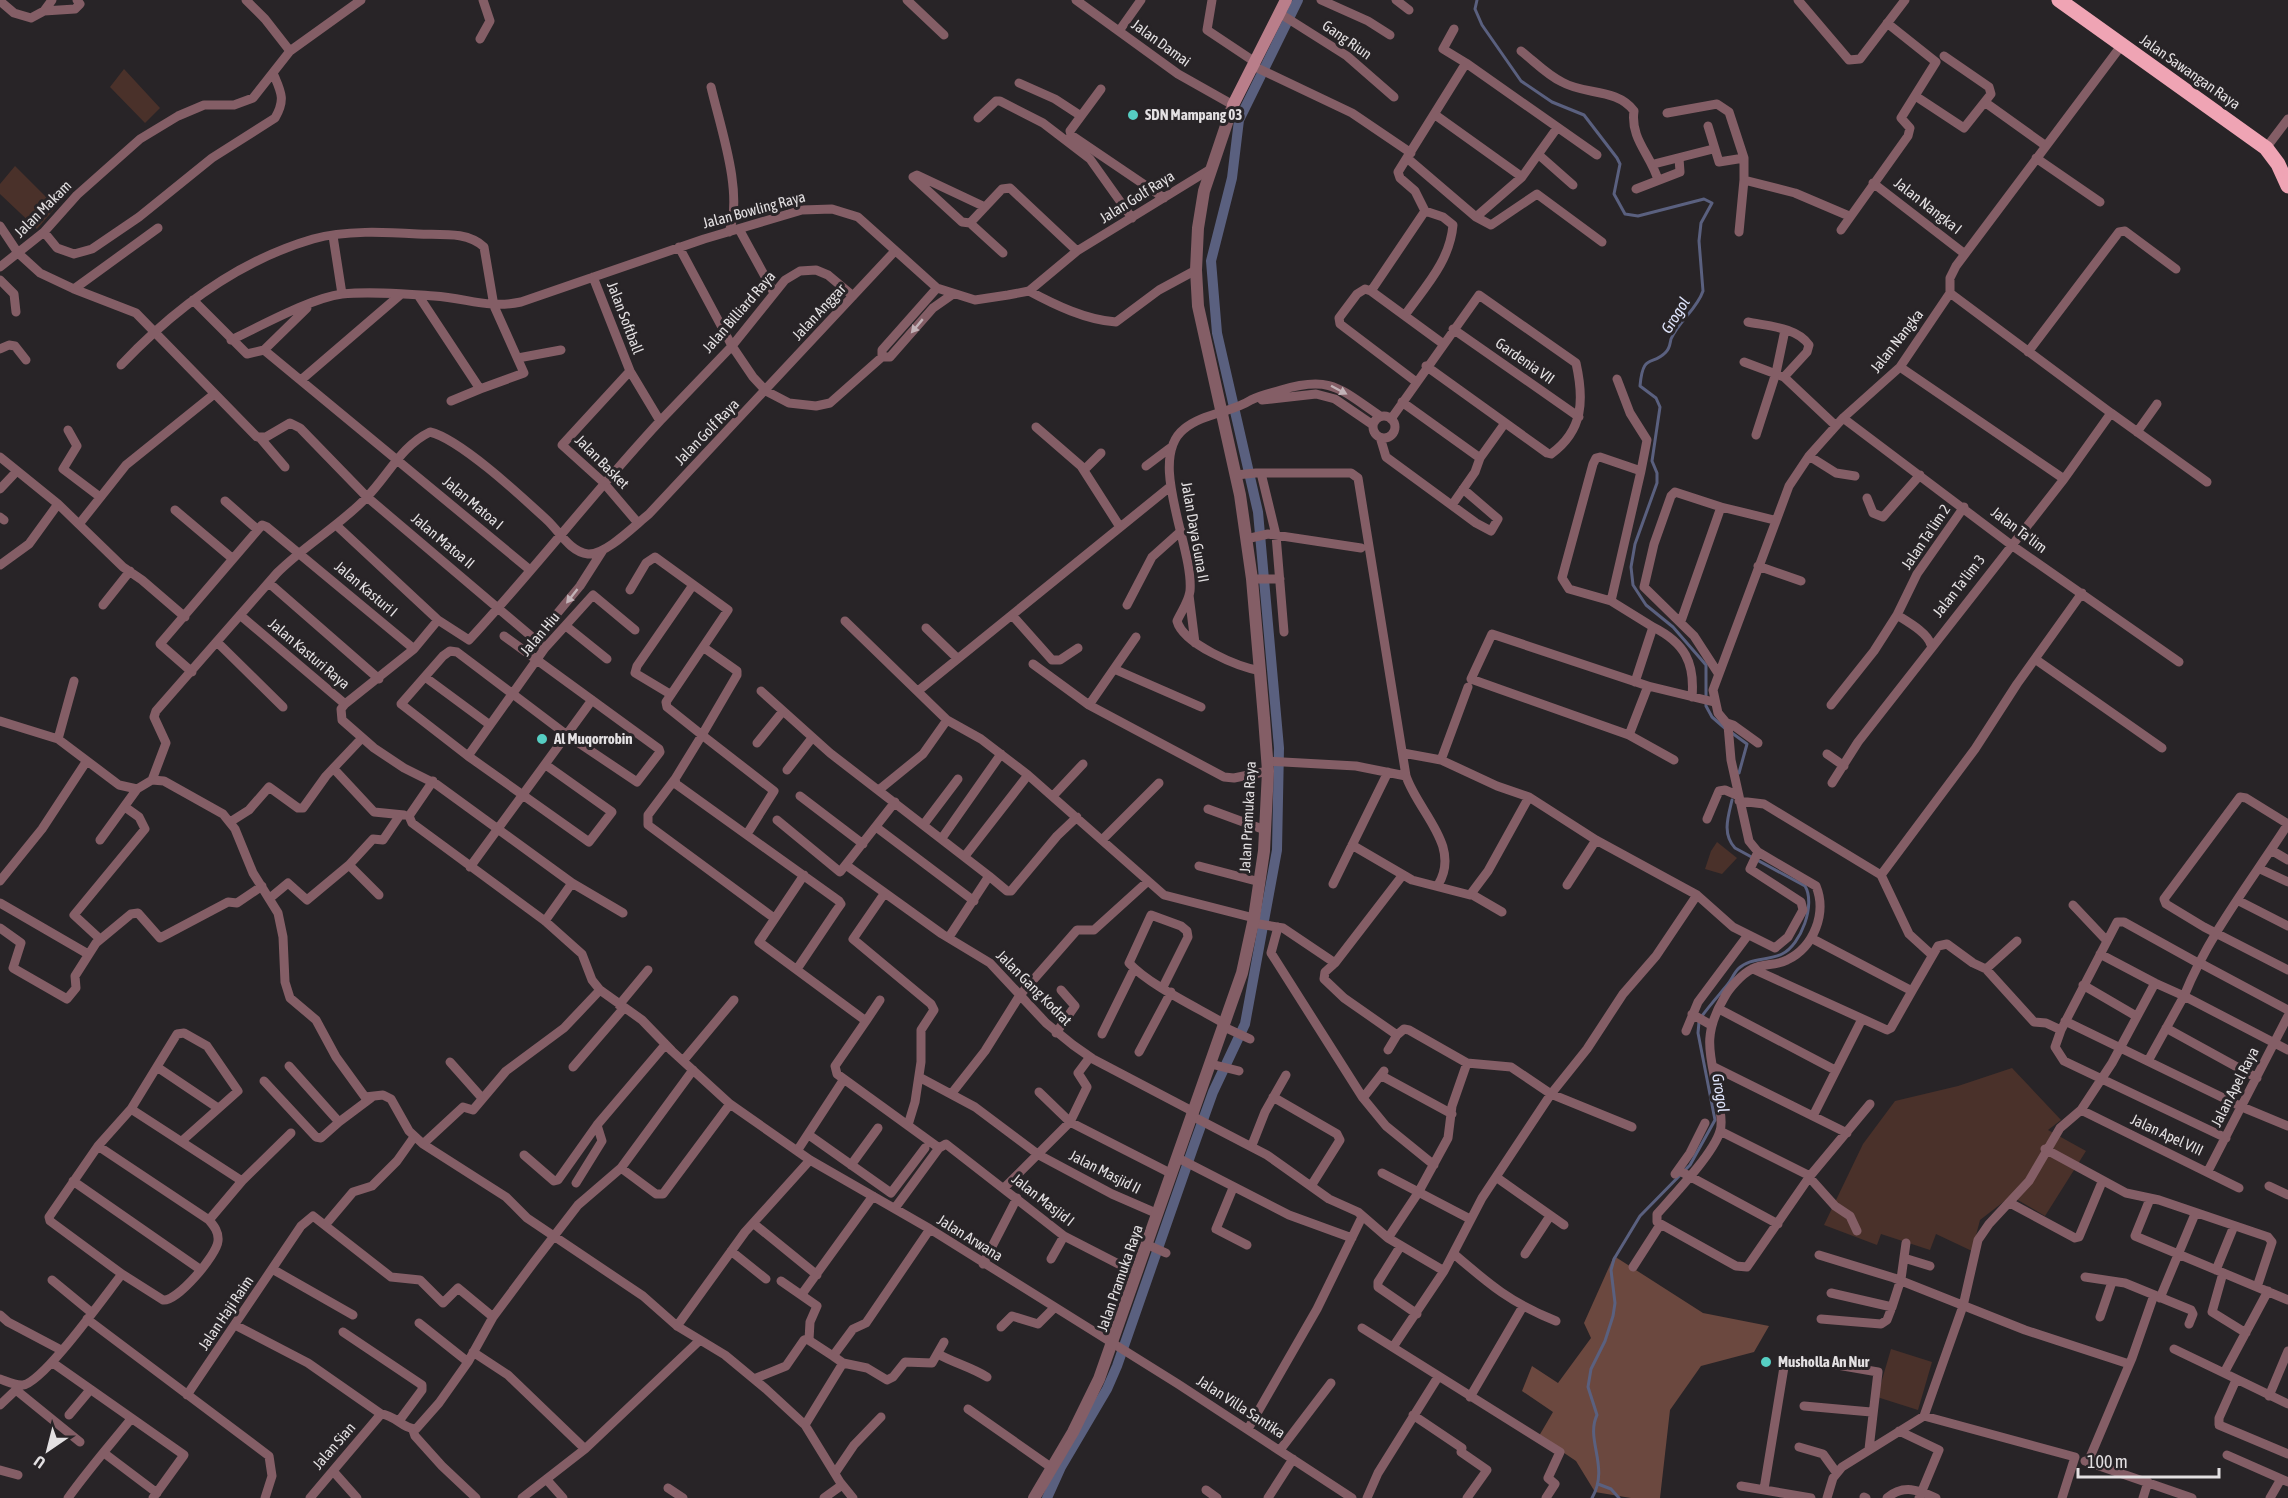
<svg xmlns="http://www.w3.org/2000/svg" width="2288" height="1498" font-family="'Asap Condensed',sans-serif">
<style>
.green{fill:#4a312a}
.forest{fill:#6b483f}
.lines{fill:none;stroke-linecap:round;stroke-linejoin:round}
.stream{stroke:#5a607f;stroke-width:3}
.canal{stroke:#5a607f;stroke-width:10}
.minor{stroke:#845e66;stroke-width:9}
.tertiary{stroke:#845e66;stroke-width:12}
.secondary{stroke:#b97e8a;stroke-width:12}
.trunk{stroke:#efa4b4;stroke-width:15}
.oneway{fill:#c2b2b7}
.poi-dot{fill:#56cec3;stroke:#282427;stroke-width:2}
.labels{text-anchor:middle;stroke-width:6;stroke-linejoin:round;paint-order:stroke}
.street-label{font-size:15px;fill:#e3e0e2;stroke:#282427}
.poi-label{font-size:15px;font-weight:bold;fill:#e3e0e2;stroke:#282427;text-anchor:start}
.water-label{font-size:16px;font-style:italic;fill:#dee3fa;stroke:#282427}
</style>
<rect width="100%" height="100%" fill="#282427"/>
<path class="green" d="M124 69 160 108 145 123 110 87Z
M15 166 56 207 37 229 0 194V184Z
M1717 842 1737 858 1722 874 1705 869 1711 851Z
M2012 1068 2061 1120 2048 1130 2086 1151 2045 1216 2011 1196 1980 1220 1972 1251 1936 1234 1930 1250 1881 1234 1877 1245 1824 1225 1863 1144 1895 1101 1958 1086Z
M1891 1349 1932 1362 1918 1410 1877 1397Z"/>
<path class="forest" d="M1614 1256 1703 1313 1769 1326 1754 1352 1701 1366 1670 1410 1660 1498H1631L1595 1492 1576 1461 1539 1436 1553 1412 1522 1391 1532 1366 1558 1383 1591 1338 1584 1323Z"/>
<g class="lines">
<path class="stream" d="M1477 0 1475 9 1482 25 1521 81 1552 102 1584 115 1617 158 1620 164 1614 194 1625 214 1638 216 1704 199 1712 203 1701 223 1699 241 1703 291C1697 309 1679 321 1671 339 1670 343 1670 348 1666 352 1652 367 1643 352 1640 386L1656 398 1660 407 1652 461 1657 473V483L1635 544 1631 567 1633 585 1646 605 1673 627 1706 665V706L1712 717 1727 730
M1732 733 1747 744 1739 773
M1702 1016C1710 1005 1719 995 1728 984 1732 979 1734 973 1738 969 1750 957 1768 961 1782 954 1801 945 1816 904 1805 886L1735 848C1722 834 1728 817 1732 800
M1598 1484 1611 1489 1619 1498
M1592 1498C1610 1467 1585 1440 1597 1415L1588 1387 1591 1369 1605 1341 1613 1316 1615 1303 1611 1270 1614 1259 1640 1216 1690 1165 1715 1120 1698 1033 1699 1022"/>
<path class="canal" d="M1047 1498 1061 1467 1107 1389 1117 1366 1194 1145 1213 1092 1245 1024 1277 850 1279 748 1258 512 1217 333 1211 261 1232 178 1239 120 1298 0"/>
<path class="minor" d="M907 0 944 35
M1076 0 1178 74 1233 105
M1212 0 1207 30 1255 62
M1321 0 1368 21 1390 35
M1396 0 1409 10
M1798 0 1849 60 1860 59 1905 0
M0 1 14 13 31 18 44 11 52 0
M44 11 75 9 80 4 77 0
M1279 13 1347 56 1394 97
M1454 29 1443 49 1466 63
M1119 31 1141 0
M480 39 490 21 483 0
M290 51 361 0
M1521 51C1534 61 1547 75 1562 82 1584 95 1617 88 1634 111 1630 139 1651 155 1658 180
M1253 66 1352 113 1411 153
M1019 83 1055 99 1081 116
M711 87C720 126 744 194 729 232
M1101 89 1070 131 1071 135 1164 198
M1920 99 1964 128 1991 94 1989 87 1944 56
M1986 103 2046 146
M1667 113 1717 104 1729 112 1744 158
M1434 114 1522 177
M978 118 996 101H1000L1043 123 1090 159 1132 218
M1708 126 1719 162 1744 158V180L1795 193 1849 216
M2266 148 2288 119
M1539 155 1573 185
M1407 158 1476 217 1491 225 1537 194 1602 242
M2036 158 2100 202
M1654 164 1713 149
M1873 183 1965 254
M1636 189 1680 172 1679 158
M985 207 917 175 913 177 962 222 970 223 1002 189 1010 188 1077 251
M1425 211 1415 191 1400 178 1398 172 1466 63 1597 155
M1476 217 1522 177 1557 128
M970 223 1003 253
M0 226 18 253 40 273 74 289 136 313 257 437H266L290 423 300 428 367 497 545 648
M739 229 774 293
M1841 230 1908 136 1910 128 1901 118 1936 62 1887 23
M44 232 57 248 74 254 92 249 139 217 212 158 275 118C286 99 281 92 273 73
M1739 232 1744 180
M333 236 342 294
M679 247 732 346 753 377 766 391 789 403 816 406 830 403 882 357H890L933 308 953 294
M0 267 44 232 77 195 140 139 178 116 204 105H234L253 98 290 51 265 19 246 0
M0 280 14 294 16 312
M74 289 158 228
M1029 291C1055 305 1086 320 1116 322L1159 290 1196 270
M1371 291 1425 211 1443 217 1453 225C1450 261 1425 287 1405 315
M193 300 247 354 264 350 307 308
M1748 322C1767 326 1797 327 1809 345L1807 352 1784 377
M1453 329 1579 417
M231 340C261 326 311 298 342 294 371 291 405 294 434 296 467 298 488 309 521 302L704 239 802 210 832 209 858 217 937 288 975 300 1008 295 1029 291 1077 251 1209 170
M0 349 9 345 15 346 26 360
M264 350 530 570
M2028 352 2119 232 2125 231 2176 269
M882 357V350L937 288
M518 358 561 350
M1744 362 1784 377 1836 426
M121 365C175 308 237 261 313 239 345 230 385 232 418 234 440 235 467 231 484 247L494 306 524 373 480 389 418 295
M1900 367 2064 479
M630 371 562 445 603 482 638 523
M1617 379 1630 413 1647 440 1641 471
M301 380 400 295
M1415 381 1340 324 1339 318 1357 294 1365 289 1371 291 1442 343
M1262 400 1316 394 1335 399 1373 425
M451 401 480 389
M1402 402 1480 458 1475 472 1452 505
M2111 413 2207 482
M1373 427a11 11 0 1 1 22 0a11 11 0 1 1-22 0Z
M1843 418 2010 544 2179 662
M1391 419 1479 295 1576 363C1584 399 1584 430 1551 454L1547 453 1426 366
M660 421 732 346 785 280 800 271 816 270 828 275 853 296
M1036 427 1081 466 1120 527
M68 430 77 446 63 469 100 497
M2137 432 2157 404
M1756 435 1776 373 1785 330
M1380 437 1386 457 1476 523 1491 531 1498 519 1463 489
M261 439 285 467
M1809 456 1836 473 1855 476
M0 457 58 504 123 567 142 580 185 617
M1480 458 1505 423
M1146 466 1170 448
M1084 470 1101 453
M1261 473 1276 535 1284 632
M1236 475 1256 473H1351L1358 478 1406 776C1418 812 1462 846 1438 885
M0 489 16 472
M1867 498 1873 513 1883 517 1920 475
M225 501 257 529
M175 510 233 559
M0 517 4 520
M80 523 126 465 213 395
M336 525 438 620 469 640C535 569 594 492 660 421L630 371 593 277
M1246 539 1268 534 1361 548
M0 565 29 544 58 504
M1758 566 1801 581
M1252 579H1280
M269 583 379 679
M630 590 646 563 655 557 728 610 666 702 667 707 702 735 675 779 676 784 839 901 841 904 836 911 797 969
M1189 595 1195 643
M1611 601 1641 471 1600 457 1596 458 1593 464 1562 578 1569 589 1611 601 1653 627 1635 682
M103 605 130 571
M1127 605 1152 557 1181 531
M240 615 345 704 414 649 438 620
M1012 615 1052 660H1060L1078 648
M1897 615C1908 622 1928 633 1931 645
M845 621 947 720 981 739 1028 775 1164 895 1254 918
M1681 621 1721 507
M566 626 607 659
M1653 627C1685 643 1695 663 1692 697
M926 628 957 658
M504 636 659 749 660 752 637 782 567 735 457 652 450 651 443 656 401 704 468 756 589 842 612 812 546 765
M536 639 580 586 603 550
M217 642 283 707
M703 647 737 671V675L702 735 774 791 747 834
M2035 659 2162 748
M1033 664 1089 705 1224 777 1234 778 1268 771
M1114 669 1201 707
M1261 671C1238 667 1183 644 1177 621 1181 612 1189 601 1190 591 1194 548 1146 459 1184 429 1203 413 1231 413 1251 400 1260 395 1271 393 1281 390 1331 375 1340 389 1380 416
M192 672 160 644 262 525 267 527 414 649
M1718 673 1694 636 1644 587 1654 544 1671 496 1675 492 1721 507 1774 520
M425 677 490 725
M761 691 830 753 989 876 949 937
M918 691 1171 486
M670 694 635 673 637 666 693 585
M345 704 341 709 342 720 374 748 404 768 436 784 572 883 623 913
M1089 705 1136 637
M1831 705 1874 651 1897 615 1917 574 1964 507
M0 721 58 739 119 785 137 789 152 780 166 743 154 717 156 711 277 573C305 545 339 526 366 498 388 476 401 446 430 432 460 439 522 497 547 520 559 531 570 552 588 554 606 555 635 525 649 514L894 252
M1727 723 1733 725 1758 743
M1629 735 1648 686
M58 739 74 681
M757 743 783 711
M1403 753 1441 760 1497 786 1529 797 1596 840 1697 895 1733 927 1775 948 1788 937 1803 910 1801 902 1750 869 1758 852
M1827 754 1844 766
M468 756 545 648 593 595 635 630
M1441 760 1468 687
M1674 760 1629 735 1471 679 1492 634 1648 686 1714 702
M1267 761 1356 766 1406 776
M334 769 374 812 404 815
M787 770 812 738
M675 779 648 815V825L774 918
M152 780 164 781 223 814 235 829 253 873 278 913 283 937 285 982 290 998 316 1020 336 1057 365 1097 383 1095 391 1099 409 1131 423 1144 506 1197 527 1218 643 1296 677 1326 725 1355 766 1389 805 1425 840 1482 853 1498
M433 781 409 816 412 823 545 921 582 954 592 980 600 990 642 1020 672 1051 730 1104 810 1160 930 1229 1178 1384 1352 1498
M1832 783 1858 742 2064 479 2111 413 1950 293
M880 789 923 754 947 720
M800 796 863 844
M1053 796 1083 764
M1739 801 1764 804 1881 875 1909 934 1932 955
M1208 809 1265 830
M1707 819 1719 791 1725 790 1739 796
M777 820 840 872 895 802
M230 822 249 810 269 787 298 808H303L326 776 362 738
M924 824 958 779
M2288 824 2246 798 2240 797 2164 899 2166 904 2204 927 2288 970
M876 827 974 901
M942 838 1001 754
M100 840 137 789
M1102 840 1159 783
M1352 845 1412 880 1470 895 1488 871 1529 797
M2271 850 2288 860
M965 856 1028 775
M846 865 942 934 990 963 1046 1023 1073 1045 1093 1059 1194 1112
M1199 866 1260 882
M470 867 592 700
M2260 869 2288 882
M804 875 759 942 866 1021 835 1066 837 1074 939 1148
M1881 875 1975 749 2017 684 2082 593
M989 876 1007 891H1011L1057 836 1077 817
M0 881 42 829 86 762
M1333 884 1388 772
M1567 885 1596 840
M884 894 853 939 931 1004 934 1010 921 1030V1062L915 1102 908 1125
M1471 894 1502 912
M379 895 349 865 373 839 383 840 400 815
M270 898 288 883 307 900 349 865
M2239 901 2288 926
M0 903 88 954
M2073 905 2107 941
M545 921 572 883
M1253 923 1283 928 1335 963 1402 876
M1278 927 1271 953 1363 1098 1386 1126 1434 1165
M0 928 21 943 13 968 67 999 76 988 75 976 96 943 131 914 138 913 160 938 228 902 237 903 262 886
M100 939 74 915 145 829 139 817 125 807
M2100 954 2155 983
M2198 962 2288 1010
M1335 963 1325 972 1324 979 1344 998 1397 1035
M2198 963 2124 922H2117L2061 1030 2055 1047 2064 1061 2226 1138
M1753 969 1887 1030 1891 1028 1912 991 1811 938
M1986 969 2017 941
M2083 985 2136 1016
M1163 987 1188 937 1187 931 1181 926 1151 915 1129 963C1149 985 1198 1008 1225 1024
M1912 991 1938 946 1947 944 1973 963 1986 969 2034 1022 2046 1023 2061 1030
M619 1005 648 970
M1719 1009 1835 1070
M1692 1014 1711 1025
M866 1021 880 1000
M2065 1021 2242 1107 2288 1126
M1224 1027 1250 1039
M2166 1028 2257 1078
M1686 1031 1698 1002 1748 935
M1056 1033 1075 1006 1061 990
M1102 1034 1134 969
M1388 1050 1397 1035 1404 1029 1409 1030 1467 1063 1511 1067 1551 1094 1632 1127
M1139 1052 1171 992
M683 1061 734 1000
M2148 1061 2184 996 2288 1050
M450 1062 482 1098
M1211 1064 1239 1071
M289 1066 339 1122 371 1098
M157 1067 218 1108
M573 1067 623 1009
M1714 1067 1847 1133
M1382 1076 1452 1114
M919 1077 975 1107 1039 1155 1112 1194 1158 1214
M264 1081 316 1137 321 1138 339 1122
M1039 1092 1070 1122 1172 1174
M952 1093 985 1051 1020 995 1077 930H1094L1147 882
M1273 1097 1337 1134 1340 1140 1311 1186
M1363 1098 1384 1071
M1870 1104 1810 1176 1747 1267 1736 1266 1657 1222V1214C1673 1196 1714 1153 1720 1131 1723 1122 1720 1112 1719 1103 1713 1059 1699 1040 1724 998 1729 988 1742 974 1752 969 1763 963 1776 966 1787 960 1814 947 1827 913 1816 886L1758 852 1749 841 1731 760 1728 725 1718 713 1713 690 1789 486 1809 456 1843 418 1900 367 1950 293V278L1956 266 2121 46
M131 1109 242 1181
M2081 1110 2239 1188
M1192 1116 1267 1155 1329 1199 1358 1212 1388 1238
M1813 1116 1862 1019
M1720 1131 1810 1176
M809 1135 891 1193 925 1148
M423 1144 463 1107 473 1110 506 1071 564 1028 600 990
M1252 1145 1265 1112 1286 1075
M98 1146 209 1220
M2045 1149 2126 1193 2159 1200 2268 1237 2272 1242 2257 1287
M797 1151 844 1079
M524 1155 554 1181 558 1180 597 1125 665 1045
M1178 1158 1289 1215 1352 1238
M851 1165 878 1128
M621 1168 656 1194H663L730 1104
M1678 1170 1778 1224
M2208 1171 2288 1016
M1382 1173 1470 1219
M1675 1174 1690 1153 1705 1123
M1496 1177 1564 1225
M1809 1177 1835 1206 1850 1216 1857 1231
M73 1181 201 1270
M576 1183 602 1141 597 1125
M2269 1186 2288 1195
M1004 1188 1070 1122 1087 1087 1078 1073 1090 1057
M1233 1188 1216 1229 1247 1245
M2150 1199 2135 1236 2288 1300
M2010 1203 2075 1238 2079 1237 2102 1182
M895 1208 939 1148 946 1144 1064 1236 1136 1273
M753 1223 817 1275
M326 1224 353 1192 372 1186 397 1161 414 1137
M1146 1244 1166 1253
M1400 1247 1378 1282V1287L1417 1314
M731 1251 766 1279
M1454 1254C1490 1285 1511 1303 1556 1321
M1525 1254 1550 1216
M1819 1255 1894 1278 2025 1330 2129 1364
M1904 1258 1930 1266
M1051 1259 1064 1236
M983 1264 1017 1198
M1633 1267 1660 1225
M274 1270 353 1315
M2216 1270 2234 1226
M1444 1271 1388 1238 1418 1193 1448 1138 1452 1106 1467 1063
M2223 1273 2212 1312 2246 1333
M122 1274 50 1221 49 1217 98 1146 131 1109 177 1034 184 1033 207 1046 238 1091 183 1140
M2085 1277 2125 1283 2191 1310 2193 1314 2189 1324
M52 1280 92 1313
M781 1281 817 1306 810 1322 809 1340
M2268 1291 2224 1373 2288 1404
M1831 1293 1892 1307 1901 1279 1906 1243
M802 1294 873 1196
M2160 1298 2195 1214
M0 1315 8 1322 61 1350
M2100 1317 2112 1282
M87 1319 269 1456 272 1476 265 1498
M1821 1319 1881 1324 1887 1320 1892 1307
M419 1323 468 1362
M235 1325 308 1363 381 1414C395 1415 403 1429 416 1429L439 1403 468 1362 493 1317 534 1262 578 1205 621 1168 693 1070
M677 1326 745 1232 810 1160
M1001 1327 1012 1316 1038 1324 1054 1308
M1362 1328 1560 1452 1548 1478 1555 1484 1546 1498
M343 1332 422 1385V1390L399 1421
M1393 1347 1444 1271 1482 1198 1551 1094 1587 1049 1623 994 1656 956 1697 895
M2174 1349 2224 1373
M473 1352 508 1375 585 1449
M938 1354C954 1363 971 1367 987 1377
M833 1356 843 1363 867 1368 887 1380 893 1377 905 1362 932 1363 944 1342
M53 1363 184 1455 153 1498
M0 1379C6 1381 16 1386 23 1385 44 1382 106 1294 122 1274L163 1300C177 1302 217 1255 218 1241 219 1232 214 1226 209 1220L242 1181 291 1133
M754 1379 786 1366 804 1340 807 1339 833 1356 853 1329 866 1323 930 1229
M2236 1380 2219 1418V1425L2288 1454
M16 1390 80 1442
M187 1395 301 1226 313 1216 391 1277 420 1280 443 1303 458 1288 493 1317
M2269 1396 2288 1351
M1470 1397 1522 1308
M0 1405 20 1386
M1804 1406 1871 1412
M968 1409 1052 1468
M69 1415 90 1390
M1413 1415 1462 1448 1461 1452 1487 1470 1467 1498
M1924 1416 1963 1306 1978 1240 1989 1224 2029 1181 2060 1128 2081 1110 2112 1063 2155 983 2184 996C2209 934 2252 880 2288 824
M805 1425 843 1363
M1248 1429 1317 1309 1362 1217
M413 1430 415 1436 442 1466 476 1498
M1899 1431 1939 1450 1919 1498
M1799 1447 1823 1454 1836 1472
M1280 1450 1331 1383
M104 1453 157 1493
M2227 1455 2288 1482
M2085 1461 2192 1498
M2088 1462 2132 1358 2154 1295
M0 1470 18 1475
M333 1471 357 1498
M835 1473 854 1445 881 1417
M547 1480 563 1498
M1741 1486 1811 1498
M668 1488 683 1498
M1764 1489 1784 1367 1787 1361 1820 1362 1878 1372 1869 1449
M1206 1490 1217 1498
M1864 1497 1866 1498
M68 1498C88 1470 109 1446 131 1419
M310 1498 381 1414
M522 1498 585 1449 700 1340
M824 1498 842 1485
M1268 1498 1293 1459
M1367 1498 1378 1473 1438 1377
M1827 1498 1833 1478 1842 1467 1924 1416 2075 1457 2062 1498
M1887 1498C1903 1484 1919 1490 1936 1498
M2143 1498 2148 1482
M2270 1498 2281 1479"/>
<path class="tertiary" d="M1034 1498 1073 1432 1099 1379 1242 973 1254 918 1264 851 1268 771 1264 718 1252 579 1240 495 1198 306 1196 270 1198 228 1204 191 1233 105"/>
<path class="secondary" d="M1233 105 1286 0"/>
<path class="trunk" d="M2059 0 2266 148 2278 164 2288 186"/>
</g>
<defs><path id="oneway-solid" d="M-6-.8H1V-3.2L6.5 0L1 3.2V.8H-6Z" transform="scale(1.5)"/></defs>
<g class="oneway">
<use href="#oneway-solid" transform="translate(917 326) rotate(130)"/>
<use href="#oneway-solid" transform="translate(1339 390) rotate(28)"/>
<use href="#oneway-solid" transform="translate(572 596) rotate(128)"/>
</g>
<g class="poi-dot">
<circle cx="1133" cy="115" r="6"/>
<circle cx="542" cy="739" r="6"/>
<circle cx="1766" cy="1362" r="6"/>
</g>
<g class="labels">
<g class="street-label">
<text transform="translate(1347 40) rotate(35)" y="5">Gang Riun</text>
<text transform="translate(1161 43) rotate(36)" y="5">Jalan Damai</text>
<text transform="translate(2190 72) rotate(35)" y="5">Jalan Sawangan Raya</text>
<text transform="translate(1137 197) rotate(-32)" y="5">Jalan Golf Raya</text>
<text transform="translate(1928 206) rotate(38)" y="5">Jalan Nangka I</text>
<text transform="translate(43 209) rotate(-45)" y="5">Jalan Makam</text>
<text transform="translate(754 210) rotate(-15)" y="5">Jalan Bowling Raya</text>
<text transform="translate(739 312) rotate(-49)" y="5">Jalan Billiard Raya</text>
<text transform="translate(819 312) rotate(-47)" y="5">Jalan Anggar</text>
<text transform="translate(625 318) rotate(69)" y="5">Jalan Softball</text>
<text transform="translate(1897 341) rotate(-52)" y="5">Jalan Nangka</text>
<text transform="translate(1525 361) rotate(35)" y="5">Gardenia VII</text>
<text transform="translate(707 432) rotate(-46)" y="5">Jalan Golf Raya</text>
<text transform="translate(602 462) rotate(45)" y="5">Jalan Basket</text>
<text transform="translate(473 503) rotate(40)" y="5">Jalan Matoa I</text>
<text transform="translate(2019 530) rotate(37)" y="5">Jalan Ta'lim</text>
<text transform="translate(1195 532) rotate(80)" y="5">Jalan Daya Guna II</text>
<text transform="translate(1926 537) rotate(-56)" y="5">Jalan Ta'lim 2</text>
<text transform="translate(443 541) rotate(40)" y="5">Jalan Matoa II</text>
<text transform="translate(1959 586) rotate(-52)" y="5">Jalan Ta'lim 3</text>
<text transform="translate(366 589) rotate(40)" y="5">Jalan Kasturi I</text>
<text transform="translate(540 634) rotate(-50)" y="5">Jalan Hiu</text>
<text transform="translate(309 654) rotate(40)" y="5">Jalan Kasturi Raya</text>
<text transform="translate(1248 817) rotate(-87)" y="5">Jalan Pramuka Raya</text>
<text transform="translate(1034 988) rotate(45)" y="5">Jalan Gang Kodrat</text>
<text transform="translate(2235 1087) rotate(-63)" y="5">Jalan Apel Raya</text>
<text transform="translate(2167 1135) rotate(25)" y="5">Jalan Apel VIII</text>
<text transform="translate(1105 1172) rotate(27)" y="5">Jalan Masjid II</text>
<text transform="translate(1043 1200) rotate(38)" y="5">Jalan Masjid I</text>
<text transform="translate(970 1238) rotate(32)" y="5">Jalan Arwana</text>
<text transform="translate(1120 1278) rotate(-71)" y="5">Jalan Pramuka Raya</text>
<text transform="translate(226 1313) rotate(-56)" y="5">Jalan Haji Raim</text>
<text transform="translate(1241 1407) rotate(33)" y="5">Jalan Villa Santika</text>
<text transform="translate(334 1446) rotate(-49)" y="5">Jalan Sian</text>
</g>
<g class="poi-label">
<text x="1145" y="120">SDN Mampang 03</text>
<text x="554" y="744">Al Muqorrobin</text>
<text x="1778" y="1367">Musholla An Nur</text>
</g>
<g class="water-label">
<text transform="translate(1675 315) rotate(-58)" y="6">Grogol</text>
<text transform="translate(1721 1093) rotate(81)" y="6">Grogol</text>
</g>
</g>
<g transform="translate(48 1450) rotate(215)" stroke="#282427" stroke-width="4.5" paint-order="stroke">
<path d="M0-4.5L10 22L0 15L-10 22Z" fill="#e3e0e2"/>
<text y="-9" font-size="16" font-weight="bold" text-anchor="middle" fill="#e3e0e2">U</text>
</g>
<path d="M2078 1468v9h141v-9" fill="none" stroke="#e3e0e2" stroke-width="3"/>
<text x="2087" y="1468" font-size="18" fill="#e3e0e2" stroke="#282427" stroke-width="4.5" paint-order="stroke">100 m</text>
</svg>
